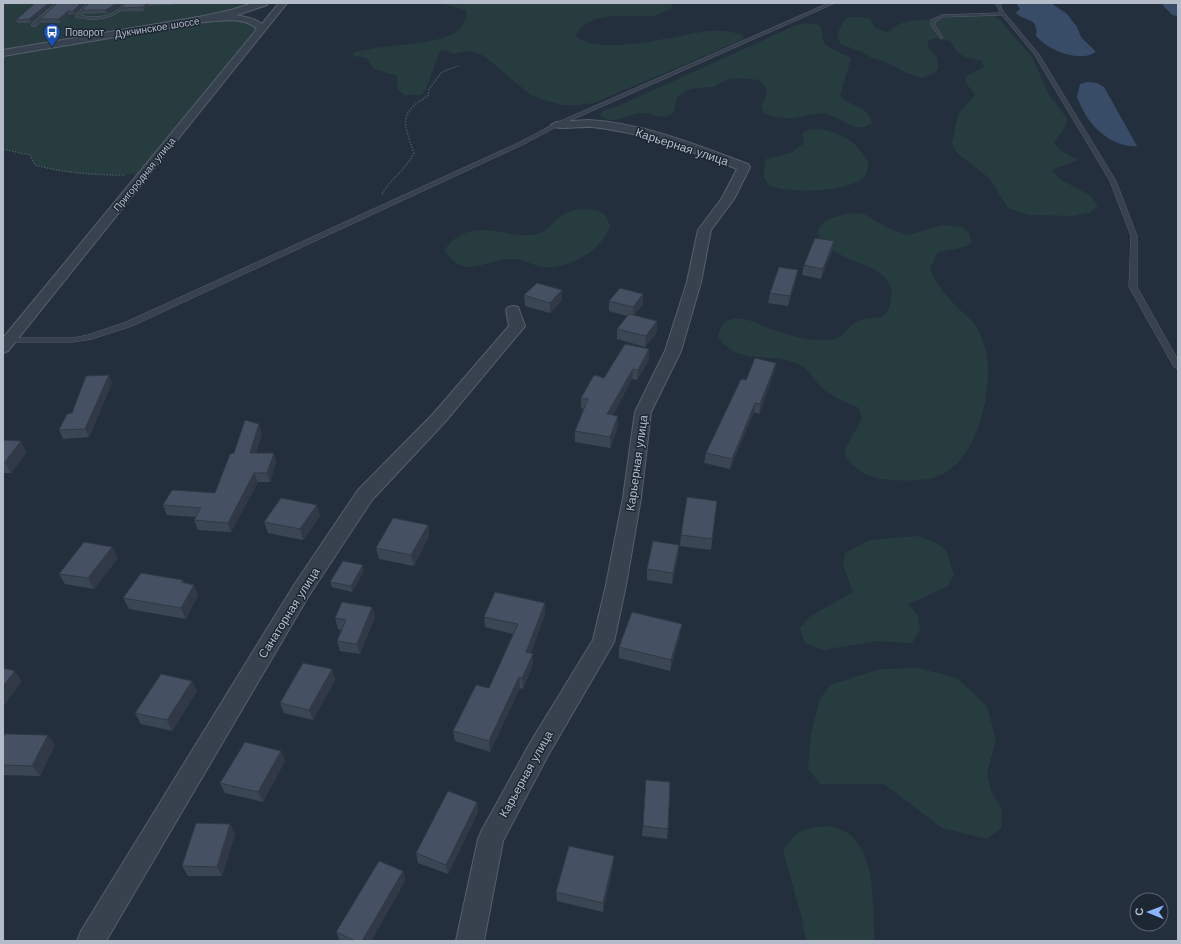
<svg xmlns="http://www.w3.org/2000/svg" width="1181" height="944" font-family="'Work Sans',sans-serif">
<style>
.green{fill:#263c3f}
.water{fill:#394c67}
.lines{fill:none;stroke-linecap:round;stroke-linejoin:round}
.river{fill:#394c67;fill-rule:evenodd}
.service-casing{stroke:#565f6c;stroke-width:1}
.minor-casing{stroke:#565f6c;stroke-width:2}
.tertiary-casing{stroke:#565f6c;stroke-width:2}
.path{stroke:#44595c;stroke-width:1.5;stroke-dasharray:1.5 1.5;stroke-linecap:butt}
.service{fill:#38414e;fill-rule:evenodd}
.minor{fill:#38414e;fill-rule:evenodd}
.tertiary{fill:#38414e;fill-rule:evenodd}
.wall{fill:#3b4654}
.shaded-wall{fill:#303945}
.building{fill:#455162;stroke:#303945}
.labels{text-anchor:middle;stroke-width:3;stroke-linejoin:round;paint-order:stroke}
.far-street-label{font-size:10px;fill:#b4bcc9;stroke:#1d2633}
.far-poi-label{font-size:10px;fill:#b4bcc9;stroke:#1d2633;text-anchor:start}
.street-label{font-size:12px;fill:#b4bcc9;stroke:#1d2633}
</style>
<rect width="100%" height="100%" fill="#242f3e"/>
<path class="green" d="M3 3H263L207 19H243L262 29 144 174C108 175 70 176 35 165L30 155 22 152 3 149Z
M439 3H668L672 4 671 9 654 16H612L599 18 582 26 575 36C602 58 678 34 710 31 721 30 731 32 741 34L744 39 594 103 578 105H561L532 96 489 60 482 55 469 51 453 54 445 50 440 51 426 89 421 95H404L398 89 397 76 374 69 366 58 353 56V53C383 43 435 47 458 31 462 28 465 19 467 15L466 10Z
M978 15H992L1000 20 1033 58 1049 95 1066 117 1067 124 1054 143 1060 150 1078 160 1052 170 1060 179 1091 196 1098 206 1089 213 1072 216 1029 215 1008 208 989 178 957 153 952 144 958 114 975 95 965 82 966 76 984 67 982 61C965 57 959 58 950 41L936 38 928 41V47L937 58 938 69 933 74 922 78 907 73 886 62 872 58 864 53 841 44 837 38C843 16 846 14 870 19L875 28 887 32 899 24 909 21Z
M805 23 820 25C823 31 822 34 823 40 826 49 844 54 851 58L840 96C850 107 867 105 872 122 858 137 841 117 827 114 816 112 804 116 793 118 784 119 774 117 765 114L761 107 766 97V87L759 80 735 78 728 79 713 87 690 89 677 97 674 112C661 122 657 114 644 113 633 112 622 121 611 120 607 120 603 118 600 115 603 109 610 108 616 107L794 26Z
M812 129C839 130 856 140 869 163 868 167 867 174 864 177 847 193 790 193 769 186L763 176C766 170 763 165 766 159L791 153 804 143 802 134 805 131Z
M581 209C598 210 606 209 610 227 607 233 603 240 598 245 587 258 559 270 542 267 532 265 521 258 510 259 482 260 465 281 444 250 464 224 484 229 513 234 521 235 529 236 537 234 548 231 554 220 564 214 569 211 575 210 581 209Z
M853 213 864 214 886 227 907 235 942 225 962 227 969 232 972 243 965 247 938 252 930 269C937 286 947 297 960 310 965 315 971 319 975 325 984 339 989 358 988 374 988 408 973 462 939 476 926 481 907 481 893 480 872 479 857 474 845 455L847 445 862 419 859 408C848 403 829 395 821 387 814 380 809 370 800 365 773 350 739 368 718 337L720 329 725 321C746 314 753 323 771 329 790 335 811 342 831 340 844 339 849 323 861 320 879 315 887 323 891 299 896 274 867 266 849 259 840 255 831 249 822 244L817 232C824 217 838 216 853 213Z
M917 536 933 541 946 550 954 575 948 586 909 604 918 616 920 631 912 643 876 641 823 650 805 643 800 628 809 617 853 592 843 565 845 553 869 540Z
M918 668 957 678 987 706 996 740 987 773 991 791 1002 810 1001 828 987 839 942 828 884 784H820L808 768 811 733 820 699 830 685 880 669Z
M831 826C838 829 848 832 853 837 877 864 872 908 875 941H806L802 919 783 850C798 829 805 827 831 826Z"/>
<path class="water" d="M1016 3H1051L1067 14 1077 27 1081 37 1096 52C1079 63 1048 50 1036 36 1039 16 1024 22 1016 13L1020 9Z
M1087 82 1097 83 1104 87 1137 146C1118 148 1097 133 1087 117 1083 111 1080 104 1077 97L1080 84Z"/>
<g class="lines">
<path class="river" d="M1161 3H1178V16L1172 15Z"/>
<g class="service-casing">
<path id="service" d="M56 3H61L36 26H32V24Z
M88 3H92L81 15C93 19 105 17 116 11 121 7 123 3 129 3 115 19 96 22 76 17V15Z
M160 3H164L161 5 159 4Z
M829 3H835L558 126 522 145 132 326 92 339 73 342H10L6 340 10 338H73L88 335 126 322 518 143 554 124Z
M996 3H1000L1002 10 1038 53 1116 181 1137 236V287L1178 360V369L1174 367 1129 287 1131 236 1110 181 1034 54 1002 15 943 17 935 22V25L943 38 941 39 931 25V20L942 15 1000 13Z"/>
</g>
<g class="minor-casing">
<path id="minor" d="M279 3H287L8 351 3 353V338L257 29C244 16 221 21 204 22L200 19 201 17C217 13 248 13 262 24Z
M588 120C643 123 697 145 748 164L750 167 734 199 711 230 701 282 681 351 651 412 641 498 626 585 614 642 546 759 503 841 484 941H456L478 839 482 830 530 743 593 640 606 585 623 498 635 412 665 351 687 282 698 230 722 198 737 169C691 151 642 132 592 127 583 126 556 131 551 125L556 122Z
M513 306 518 307 525 326 445 422 372 500 308 597 106 941H77L81 931 294 585 358 490 433 414 509 326 506 310 508 307Z"/>
</g>
<g class="tertiary-casing">
<path id="tertiary" d="M253 3H268L267 5 237 15 204 22 3 56V50L204 16 231 10Z"/>
</g>
<path class="path" d="M3 149 30 155 35 165C65 173 94 175 125 175
M382 194C391 179 406 169 414 153 404 123 397 114 428 96L429 89 442 72 458 66"/>
<use href="#service" class="service"/>
<use href="#minor" class="minor"/>
<use href="#tertiary" class="tertiary"/>
</g>
<path class="wall" d="M35 3 31 23H17L16 20Z
M57 3H86L75 14 69 15 61 23H41L40 19Z
M89 3H125L107 13 84 14 82 10Z
M126 3H158V5L149 6 144 11 122 12 121 8Z
M163 3H176L174 5H163Z
M832 251 821 279 802 275 804 265Z
M798 270 796 280 788 306 768 303 770 293Z
M524 295 562 300 550 313 525 306Z
M609 301 643 304 634 315 657 332 645 347 617 339V329L627 316 609 311Z
M649 349V360L637 380 632 379 613 415 618 427 610 448 575 442V431L584 409 581 408V398L604 378Z
M776 363 774 373 759 414 754 412 730 469 704 463 706 453 746 380Z
M112 383 89 437 63 439 59 430 72 413Z
M262 434 256 453 276 462 270 482H258L231 532 198 530 194 520 196 517 167 515 163 505 215 493 234 453Z
M3 440 27 452 11 473H3Z
M717 501 711 550 680 546 681 535Z
M317 505 320 516 303 540 268 533 264 522Z
M428 525 429 536 414 566 379 559 376 548Z
M679 545 678 556 672 584 647 580V569Z
M112 547 118 558 94 589 65 584 59 574Z
M364 571 352 592 332 587 330 582Z
M183 580 184 583 194 585 198 595 186 619 129 609 123 598Z
M372 607 375 617 360 654 340 651 337 641 341 630 338 629 335 618Z
M545 614 531 653 533 664 523 689 520 688 490 752 455 741 453 731 489 688 513 634 485 627 484 617Z
M680 635 670 671 619 658V647Z
M332 669 335 680 313 720 284 713 280 703Z
M197 691 172 731 141 724 135 713Z
M3 737 55 745 40 776 3 775Z
M281 751 285 761 263 802 225 793 220 783Z
M646 780 668 829 667 839 642 836Z
M477 802 478 812 448 874 418 863 416 853Z
M230 824 235 834 222 876H188L182 866Z
M614 856 613 866 603 912 557 901 556 892Z
M403 871 405 881 371 941H340L336 932Z"/>
<path class="shaded-wall" d="M49 3H54L31 23 29 19Z
M81 3H86L75 14 73 11Z
M117 3H125L107 13 106 10Z
M147 3H148L149 6 144 11 143 7Z
M68 11 69 15 61 23 59 19Z
M834 241 832 251 821 279 823 269Z
M798 270 796 280 788 306 790 296Z
M562 290V300L550 313V303Z
M643 294V304L633 317V307Z
M657 321V332L645 347 646 336Z
M649 349V360L637 380 638 370Z
M776 363 774 373 759 414 760 404Z
M633 369 632 379 607 425V414Z
M109 375 112 383 89 437 85 429Z
M755 403 754 412 730 469 732 459Z
M618 416V427L610 448V437Z
M259 424 262 434 253 463 250 453Z
M21 441 27 452 11 473 5 462Z
M274 453 276 462 270 482 267 473Z
M254 473 258 482 231 532 228 523Z
M317 505 320 516 303 540 300 529Z
M428 525 429 536 414 566 411 555Z
M679 545 678 556 672 584 673 573Z
M112 547 118 558 94 589 88 578Z
M363 565 364 571 352 592 351 586Z
M194 585 198 595 186 619 181 608Z
M545 603V614L527 663 526 652Z
M372 607 375 617 360 654 357 644Z
M682 624 680 635 670 671 671 660Z
M533 654V664L523 689 522 678Z
M3 663 5 667 3 670Z
M332 669 335 680 313 720 309 710Z
M15 671 22 681 3 707V686Z
M519 677 520 688 490 752 489 741Z
M192 681 197 691 172 731 167 720Z
M48 735 55 745 40 776 32 766Z
M281 751 285 761 263 802 258 792Z
M477 802 478 812 448 874 446 865Z
M230 824 235 834 222 876 217 867Z
M614 856 613 866 603 912V903Z
M403 871 405 881 371 941H362Z"/>
<path class="building" d="M35 3H49L29 19 16 20Z
M57 3H81L73 11H68L59 19H40Z
M89 3H117L106 10H82Z
M126 3H147L143 7 121 8Z
M815 238 834 241 823 269 804 265Z
M779 267 798 270 790 296 770 293Z
M537 283 562 290 550 303 524 295Z
M620 288 643 294 633 307 609 301Z
M629 314 657 321 646 336 617 329Z
M625 344 649 349 638 370 633 369 607 414 618 416 610 437 575 431 588 399 581 398 594 375 604 378Z
M755 358 776 363 760 404 755 403 732 459 706 453 741 379 746 380Z
M109 375 85 429 59 430 67 414 72 413 86 376Z
M245 420 259 424 250 453H274L267 473H254L228 523 194 520 201 508 163 505 172 490 215 493 230 454 234 453Z
M3 440 21 441 5 462H3Z
M687 497 717 501 712 539 681 535Z
M281 498 317 505 300 529 264 522Z
M393 518 428 525 411 555 376 548Z
M653 541 679 545 673 573 647 569Z
M84 542 112 547 88 578 59 574Z
M343 561 363 565 351 586 330 582Z
M141 573 183 580 181 582 194 585 181 608 123 598Z
M495 592 545 603 526 652 533 654 522 678 519 677 489 741 453 731 476 685 489 688 518 624 484 617Z
M342 602 372 607 357 644 337 641 346 620 335 618Z
M632 612 682 624 671 660 619 647Z
M303 663 332 669 309 710 280 703Z
M3 668 15 671 3 686Z
M161 674 192 681 167 720 135 713Z
M5 734 48 735 32 766 3 765V737Z
M245 742 281 751 258 792 220 783Z
M646 780 670 782 668 829 643 826Z
M448 791 477 802 446 865 416 853Z
M196 823 230 824 217 867 182 866Z
M569 846 614 856 603 903 556 892Z
M379 861 403 871 362 941H356L336 932Z"/>
<defs>
<g id="bus-pin" transform="scale(0.9)"><path d="M0 17L-7.5 6A9.5 9.5 0 1 1 7.5 6Z" fill="#1a4fb4" stroke="#1d2633"/><path d="M-5-6H5V4H4V6H2V4H-2V6H-4V4H-5ZM-3.5-4V0h7V-4ZM-3.5 1.2v1.5H-2V1.2ZM2 1.2v1.5H3.5V1.2Z" fill="#fff"/></g>
</defs>
<g fill-rule="evenodd">
<use href="#bus-pin" x="52" y="32"/>
</g>
<g class="labels">
<g class="far-street-label">
<text transform="translate(157 27) rotate(-9)" y="4">Дукчинское шоссе</text>
<text transform="translate(144 174) rotate(-51)" y="4">Пригородная улица</text>
</g>
<g class="far-poi-label">
<text x="65" y="36">Поворот</text>
</g>
<g class="street-label">
<text transform="translate(682 147) rotate(18)" y="4">Карьерная улица</text>
<text transform="translate(637 463) rotate(-82)" y="4">Карьерная улица</text>
<text transform="translate(289 613) rotate(-58)" y="4">Санаторная улица</text>
<text transform="translate(526 774) rotate(-61)" y="4">Карьерная улица</text>
</g>
</g>
<rect width="1181" height="944" fill="none" stroke="#b4bcc9" stroke-width="8"/>
<g transform="translate(1149 912) rotate(271)"><circle r="19" fill="#1d2633" stroke="#59626f"/>
<path d="M0-3L7 15L0 10L-7 15Z" fill="#8ab4f8"/>
<text y="-6" font-size="11" font-weight="bold" text-anchor="middle" fill="#b4bcc9">С</text>
</g>
</svg>
